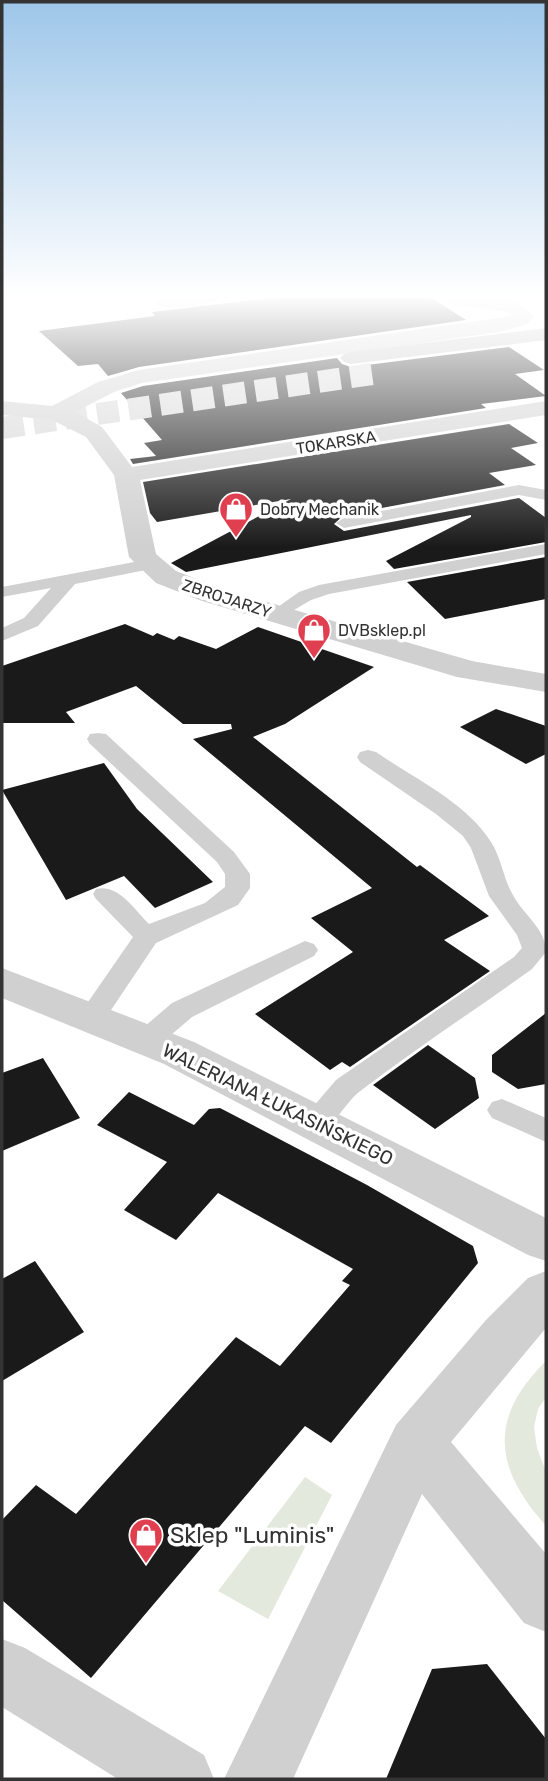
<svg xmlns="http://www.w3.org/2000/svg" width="548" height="1781" font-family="Rubik,sans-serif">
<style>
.green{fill:#e3e9dc}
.building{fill:#1a1a1a}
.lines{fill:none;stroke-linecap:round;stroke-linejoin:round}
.secondary-tunnel{stroke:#d6d6d6;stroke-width:22;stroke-dasharray:22 10;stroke-linecap:butt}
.lane{fill:#d0d0d0;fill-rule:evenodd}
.street{fill:#d0d0d0;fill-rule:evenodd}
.secondary{fill:#bdbdbd;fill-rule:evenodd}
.labels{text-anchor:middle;stroke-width:7;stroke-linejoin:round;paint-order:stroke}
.far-street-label{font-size:16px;fill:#333;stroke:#fff}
.far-poi-label{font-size:16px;fill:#333;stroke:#fff;text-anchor:start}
.street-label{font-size:19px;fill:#333;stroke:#fff}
.near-poi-label{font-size:23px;fill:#333;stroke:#fff;text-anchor:start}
</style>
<rect width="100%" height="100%" fill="#fff"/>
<path class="green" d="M546 1361V1397L538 1409 534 1427 537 1448 546 1472V1526C494 1468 488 1418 546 1361Z
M305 1477 332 1495 268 1619 218 1591Z"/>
<path class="building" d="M280 297H430L466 320 139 367 108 376 98 364 78 366 39 331 155 316 152 312Z
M509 347 544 370 515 374 546 396 481 404 486 408 133 464 130 459 156 456 144 443 162 440 121 393 143 386 337 358 342 364 351 367Z
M509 424 538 443 511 448 536 465 489 473 505 485 344 515 334 524 344 531 519 498 546 518V542L394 569 386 561 471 517V515L186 572 171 563 291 499 157 522 150 513 143 482Z
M546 557V599L445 619 407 582Z
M125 624 153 636 157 633 174 640 179 636 216 649 258 627 374 667 285 724 253 737 417 867 420 865 489 916 444 940 490 971 350 1067 342 1062 330 1070 255 1014 353 952 311 918 372 888 193 739 232 729 231 724H183L136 686 66 712 75 723H2V666Z
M496 709 546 726V754L526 764 460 727Z
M104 763 137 809 213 882 155 908 124 876 66 900 2 790Z
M546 1013V1084L518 1089 492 1072V1055Z
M428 1045 475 1078 479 1098 435 1129 373 1085Z
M43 1058 80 1118 2 1151V1073Z
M129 1092 194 1125 209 1109 220 1108 367 1185 473 1246 478 1263 331 1443 305 1426 91 1678 2 1600V1520L36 1485 76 1514 236 1337 280 1366 350 1285 342 1281 353 1269 218 1193 176 1240 124 1210 167 1162 97 1125Z
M35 1261 84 1332 2 1381V1279Z
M487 1664 546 1739V1779H386L432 1669Z"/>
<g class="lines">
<path class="secondary-tunnel" d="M2 428 372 374"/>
<path class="lane" d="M519 485 546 490V500L519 495 344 528 336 523 344 518Z
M546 544V554L329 594 311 600 277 620 268 614 299 592 319 585Z
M150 559 156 560 159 564 156 568 75 584 38 626 2 641V628L24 618 51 588 2 597V587Z
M98 733 106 734 234 852 250 874V888L238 905 156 943 101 1025 91 1027 81 1025 77 1018 133 937 96 899 93 894 96 889C118 883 135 910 149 924L205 903 225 887V874L217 862 90 744 87 739 90 734Z
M368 750 376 752C413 778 466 802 491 842 502 859 503 879 514 897 524 915 546 929 546 952L532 969C475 1010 415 1049 359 1092 341 1106 332 1137 306 1129L301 1121 336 1080 514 957 522 948 517 935 489 896 471 848 463 836 436 814 360 762 357 757 360 752Z
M305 941 314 944 318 950 314 956 192 1017 157 1047 147 1050 137 1047 133 1040 137 1033 172 1003Z
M502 1099 546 1118V1142L492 1118 487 1110 492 1102Z"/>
<path class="street" d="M163 297H221C213 306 162 312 154 303Z
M440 297C470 297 514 290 534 317L528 324 499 332 142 383 114 392 75 412 102 427 132 467 546 401V415L140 480 156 554 176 571 222 589 472 661 546 674V692L457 677 202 601 156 583 129 557 114 475 86 437 52 420 2 415V401L52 406 98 382 139 370 512 316 507 312 449 303Z
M2 968 194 1042 546 1218V1261L528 1255 164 1064 2 998Z
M546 1271V1328L451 1442 546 1554V1632L524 1623 422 1494 293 1779H224L396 1425 486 1320 528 1278Z
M2 1639 25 1648 204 1755 214 1779H118L2 1707Z"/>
<path class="secondary" d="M546 328V340L351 364 344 362 340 358 344 354 351 352Z"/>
</g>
<linearGradient id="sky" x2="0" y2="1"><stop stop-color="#9dc6e9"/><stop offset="0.54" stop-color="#fff"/><stop offset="1" stop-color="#fff" stop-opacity="0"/></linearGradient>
<rect width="548" height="547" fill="url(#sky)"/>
<defs>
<g id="shop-pin" transform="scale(1.75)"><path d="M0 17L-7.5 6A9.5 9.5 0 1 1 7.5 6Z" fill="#e03f50" stroke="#fff"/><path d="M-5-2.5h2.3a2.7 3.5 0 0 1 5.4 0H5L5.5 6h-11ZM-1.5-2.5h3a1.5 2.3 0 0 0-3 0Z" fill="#fff"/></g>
</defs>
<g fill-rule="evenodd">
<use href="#shop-pin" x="236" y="509"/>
<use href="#shop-pin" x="314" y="630"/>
<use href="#shop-pin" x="146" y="1535"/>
</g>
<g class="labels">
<g class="far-street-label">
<text transform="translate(336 442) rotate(-9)" y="6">TOKARSKA</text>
<text transform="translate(227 598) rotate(18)" y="6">ZBROJARZY</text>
</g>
<g class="far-poi-label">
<text x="260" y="515">Dobry Mechanik</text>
<text x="338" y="636">DVBsklep.pl</text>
</g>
<g class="street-label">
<text transform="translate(278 1104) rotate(26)" y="7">WALERIANA ŁUKASIŃSKIEGO</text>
</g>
<g class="near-poi-label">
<text x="170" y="1543">Sklep "Luminis"</text>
</g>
</g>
<rect width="548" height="1781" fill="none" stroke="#333333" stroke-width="7"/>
</svg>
